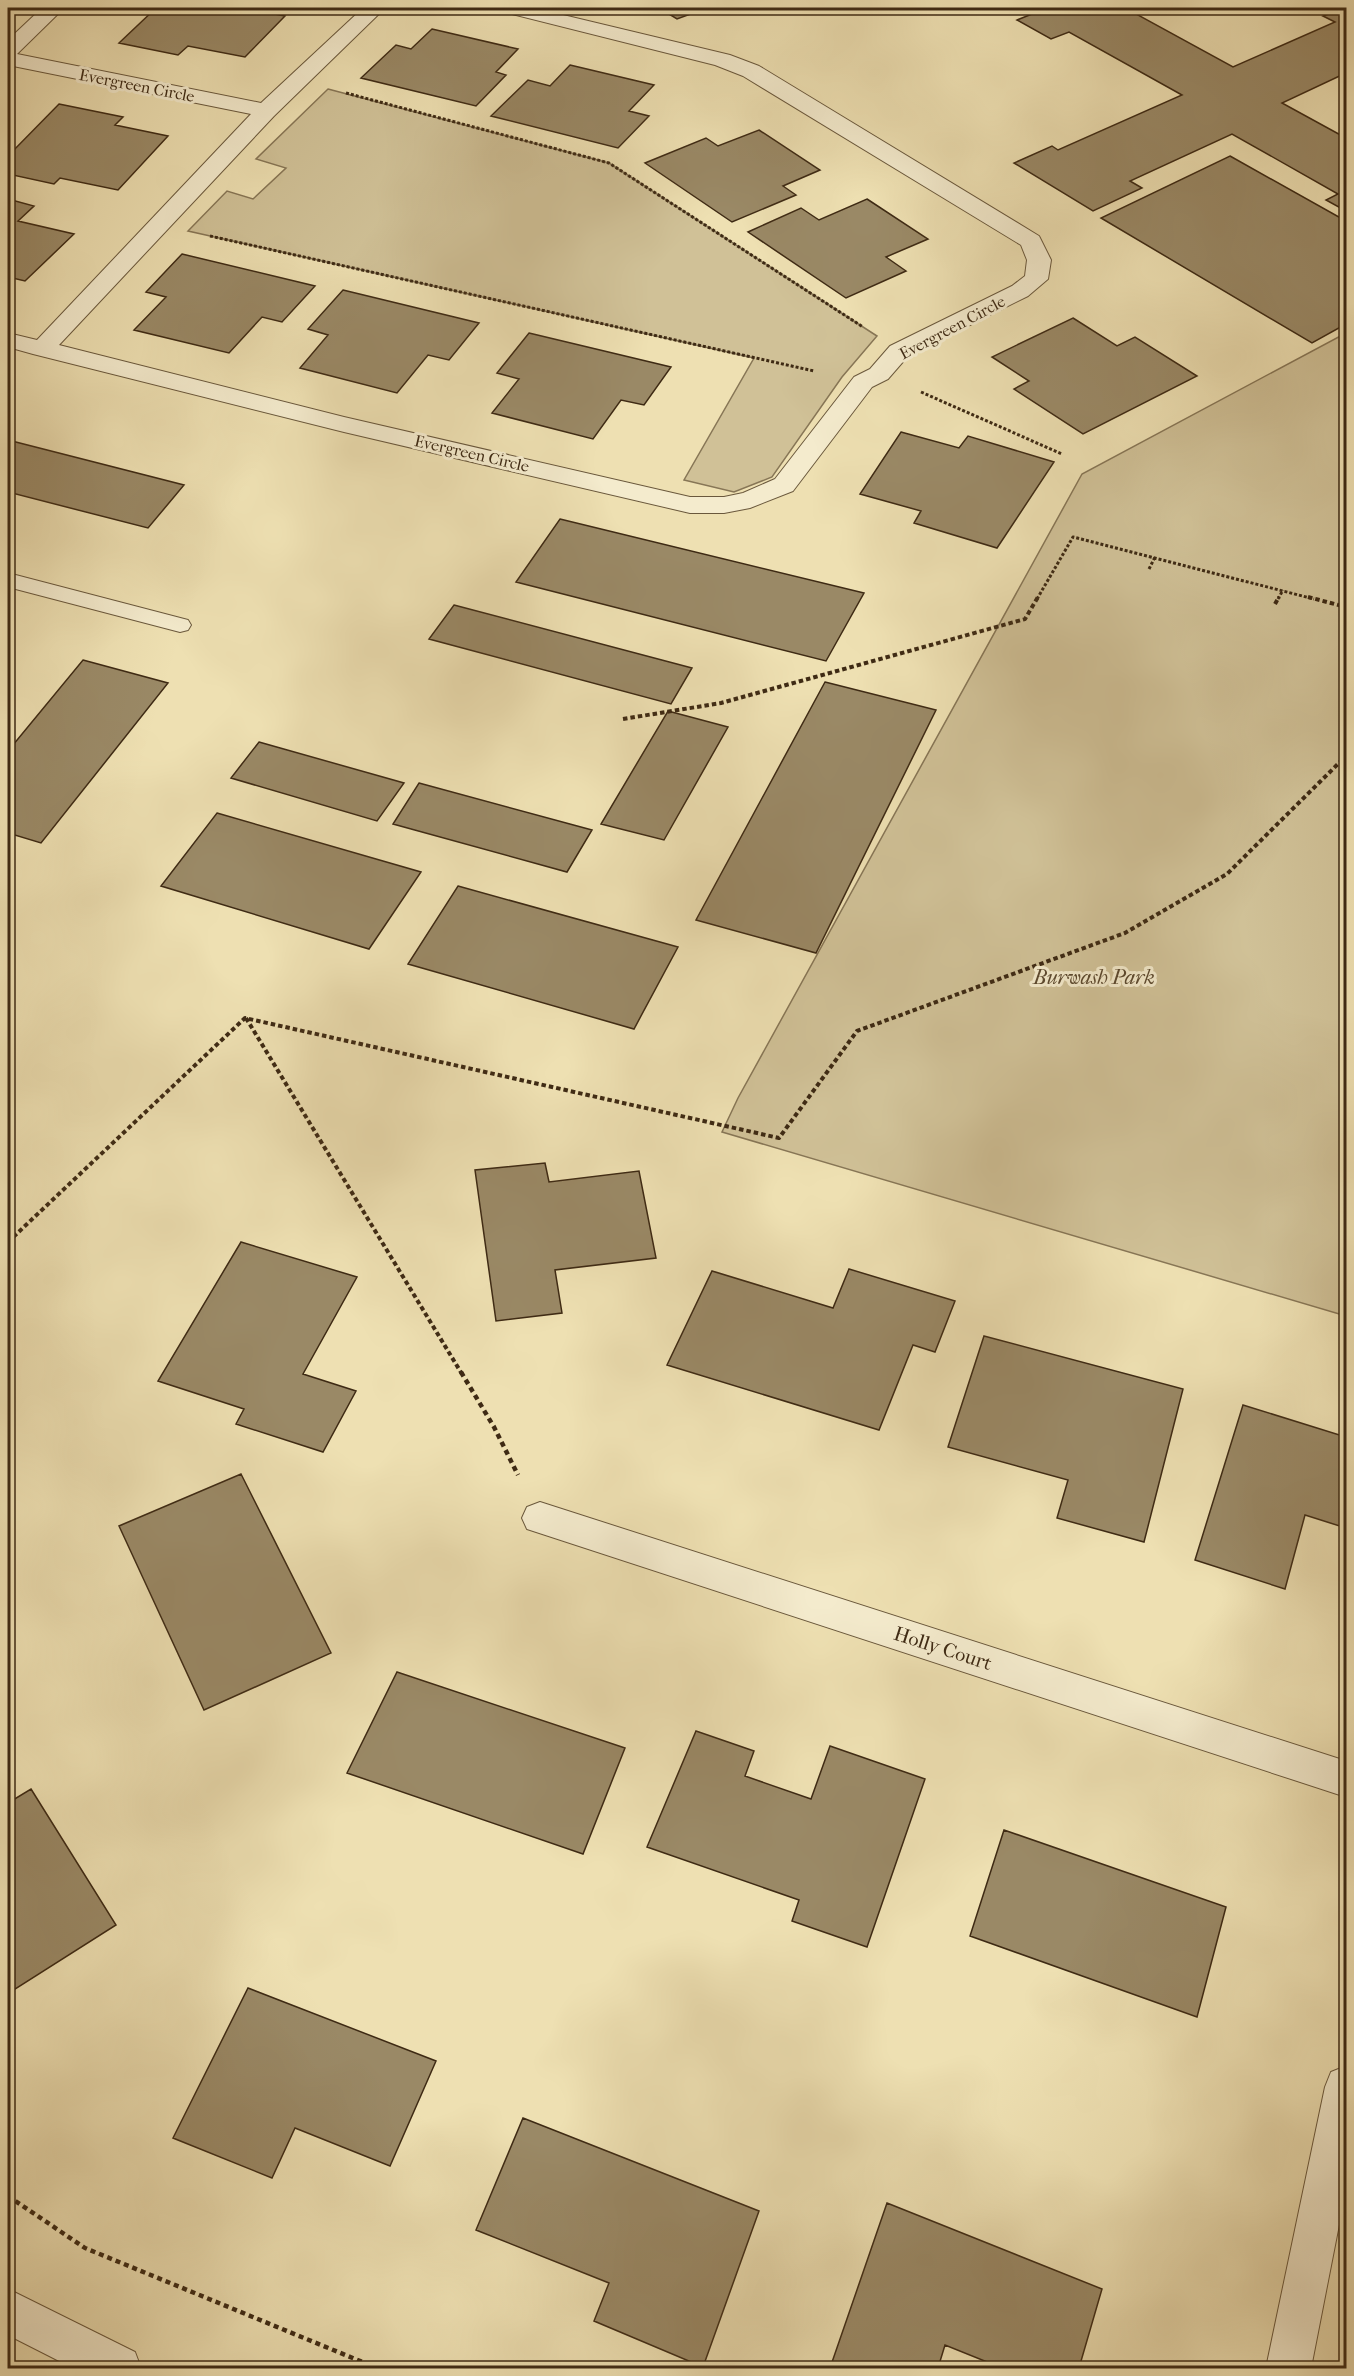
<svg xmlns="http://www.w3.org/2000/svg" width="1354" height="2376" font-family="'IM FELL French Canon',serif">
<style>
.green{fill:#d0c197;stroke:#877656;stroke-width:1.5}
.building{fill:#9a8966;stroke:#3e2a14;stroke-width:1.5}
.lines{fill:none;stroke-linecap:round;stroke-linejoin:round}
.service-casing{stroke:#6a583c;stroke-width:2}
.minor-casing{stroke:#6a583c;stroke-width:2}
.path-far2{stroke:#3e2a14;stroke-width:3;stroke-dasharray:3 2;stroke-linecap:butt}
.path-far1{stroke:#3e2a14;stroke-width:4;stroke-dasharray:4.5 3;stroke-linecap:butt}
.path{stroke:#3e2a14;stroke-width:4.5;stroke-dasharray:5 4;stroke-linecap:butt}
.service{fill:#f4ebcd;fill-rule:evenodd}
.minor{fill:#f4ebcd;fill-rule:evenodd}
.labels{text-anchor:middle;stroke-width:6;stroke-linejoin:round;paint-order:stroke}
.far-street-label{font-size:16px;fill:#3e2a14;stroke:#f4ebcd}
.park-label{font-size:20px;font-style:italic;fill:#5b482e;stroke:#f4ebcd}
.street-label{font-size:20px;fill:#3e2a14;stroke:#f4ebcd}
</style>
<rect width="100%" height="100%" fill="#eee0b2"/>
<filter id="stains"><feTurbulence type="fractalNoise" baseFrequency=".00333" numOctaves="4"/><feColorMatrix values="0 0 0 0 .2 0 0 0 0 .09 0 0 0 0 .02 0 0 0 .5 -.17"/></filter>
<radialGradient id="worn" r=".72"><stop offset=".6" stop-color="#630" stop-opacity="0"/><stop offset="1" stop-color="#630" stop-opacity=".3"/></radialGradient>
<path class="green" d="M328 89 609 163 877 336 842 377 772 477 734 492 684 480 754 358 188 231 227 191 253 199 286 168 256 159Z
M1346 333V1316L722 1132 738 1098 1082 474Z"/>
<path class="building" d="M156 8H244L285 16 245 57 188 46 178 55 119 43Z
M659 8H707L677 19Z
M1047 8H1143L1147 10 1136 14 1233 67 1335 22 1323 16 1346 8V73L1282 103 1346 138V211L1326 200 1338 194 1232 134 1130 181 1142 188 1093 211 1014 163 1052 146 1058 150 1182 95 1069 32 1051 39 1017 20Z
M432 29 518 49 496 72 506 75 476 106 361 78 396 45 411 49Z
M570 65 654 85 629 111 649 116 618 148 491 116 528 80 550 86Z
M59 104 123 117 115 125 168 136 118 190 60 178 54 184 8 174V156Z
M759 130 820 170 783 186 796 195 732 222 645 163 706 138 718 146Z
M1230 156 1346 221V324L1312 343 1101 218Z
M8 199 34 206 18 221 74 234 25 281 8 277Z
M867 199 928 239 886 257 906 271 846 298 748 232 801 208 819 220Z
M182 254 315 286 282 322 262 317 229 353 134 330 166 297 146 292Z
M343 290 479 323 449 360 428 355 397 393 300 368 328 335 308 329Z
M1073 318 1117 346 1135 337 1197 376 1083 434 1014 389 1029 381 992 357Z
M529 333 671 367 644 405 621 400 593 439 492 413 519 379 497 373Z
M901 432 959 448 968 436 1054 462 997 548 914 523 921 511 860 494Z
M8 440 184 485 148 528 8 492Z
M560 519 864 593 826 661 516 582Z
M454 605 692 668 671 704 429 639Z
M83 660 168 683 41 843 8 833V751Z
M825 682 936 710 816 953 696 920Z
M668 711 728 727 664 840 601 824Z
M259 742 404 783 377 821 231 778Z
M419 783 592 830 567 872 393 824Z
M217 813 421 872 369 949 161 886Z
M458 886 678 947 634 1029 408 964Z
M545 1163 549 1182 639 1171 656 1258 555 1270 562 1313 496 1321 475 1170Z
M241 1242 357 1277 303 1374 356 1391 323 1452 236 1424 244 1409 158 1381Z
M849 1269 955 1301 935 1352 913 1345 879 1430 667 1365 712 1271 833 1308Z
M984 1336 1183 1389 1144 1542 1057 1518 1068 1480 948 1447Z
M1243 1405 1346 1437V1528L1305 1515 1285 1589 1195 1560Z
M241 1474 331 1653 204 1710 119 1526Z
M397 1672 625 1748 583 1854 347 1773Z
M696 1731 754 1751 745 1776 811 1799 830 1746 925 1779 867 1947 792 1921 799 1900 647 1847Z
M31 1789 116 1925 9 1993 8 1803Z
M1004 1830 1226 1907 1197 2017 970 1936Z
M248 1988 436 2061 390 2166 295 2128 272 2178 173 2138Z
M523 2118 759 2211 703 2367 594 2321 609 2283 476 2230Z
M887 2203 1102 2289 1079 2368H1002L945 2345 938 2368H830Z"/>
<g class="lines">
<g class="service-casing">
<path id="service" d="M8 573 188 620 191 625 188 630 180 632 8 587Z"/>
</g>
<g class="minor-casing">
<path id="minor" d="M42 8H64L17 54 261 103 363 8H385L274 116 59 345 344 417 690 497H724L743 493 775 479 854 377 870 369 890 346 1012 286 1025 276 1027 260 1021 245 743 76 715 65 504 12 501 8H534L730 55 759 66 1039 236 1051 260 1048 279 1028 296 908 356 888 379 872 387 793 491 750 508 724 513H690L344 432 33 354 8 347V333L37 340 251 114 8 65V40Z
M540 1502 1346 1761V1797L527 1529 522 1518 527 1507Z
M1346 2066V2189L1311 2368H1266L1325 2087 1331 2072Z
M8 2289 135 2352 141 2368H73L8 2335Z"/>
</g>
<path class="path-far2" d="M346 93 609 163 863 327
M210 236 814 371
M921 392 1062 454
M1149 569 1155 557
M1037 599 1073 537 1314 599
M1278 599 1283 590"/>
<path class="path-far1" d="M1308 597 1346 607
M1275 604 1279 597
M623 719 721 703 1025 619 1038 597
M246 1018 462 1374
M8 1242 245 1018 779 1138 857 1031 1125 933 1227 874 1346 756"/>
<path class="path" d="M461 1372 494 1427 518 1475
M8 2196 85 2248 377 2368"/>
<use href="#service" class="service"/>
<use href="#minor" class="minor"/>
</g>
<g class="labels">
<g class="far-street-label">
<text transform="translate(137 85) rotate(11)" y="6">Evergreen Circle</text>
<text transform="translate(952 327) rotate(-28)" y="6">Evergreen Circle</text>
<text transform="translate(472 453) rotate(13)" y="6">Evergreen Circle</text>
</g>
<g class="park-label">
<text x="1094" y="984">Burwash Park</text>
</g>
<g class="street-label">
<text transform="translate(943 1648) rotate(18)" y="7">Holly Court</text>
</g>
</g>
<rect width="1354" height="2376" fill="none" stroke="#eee0b2" stroke-width="30"/>
<rect x="9" y="9" width="1336" height="2358" fill="none" stroke="#3e2a14" stroke-width="3"/>
<rect x="15" y="15" width="1324" height="2346" fill="none" stroke="#3e2a14" stroke-width="1.5"/>
<rect width="100%" height="100%" filter="url(#stains)"/>
<rect width="100%" height="100%" fill="url(#worn)"/>
</svg>
